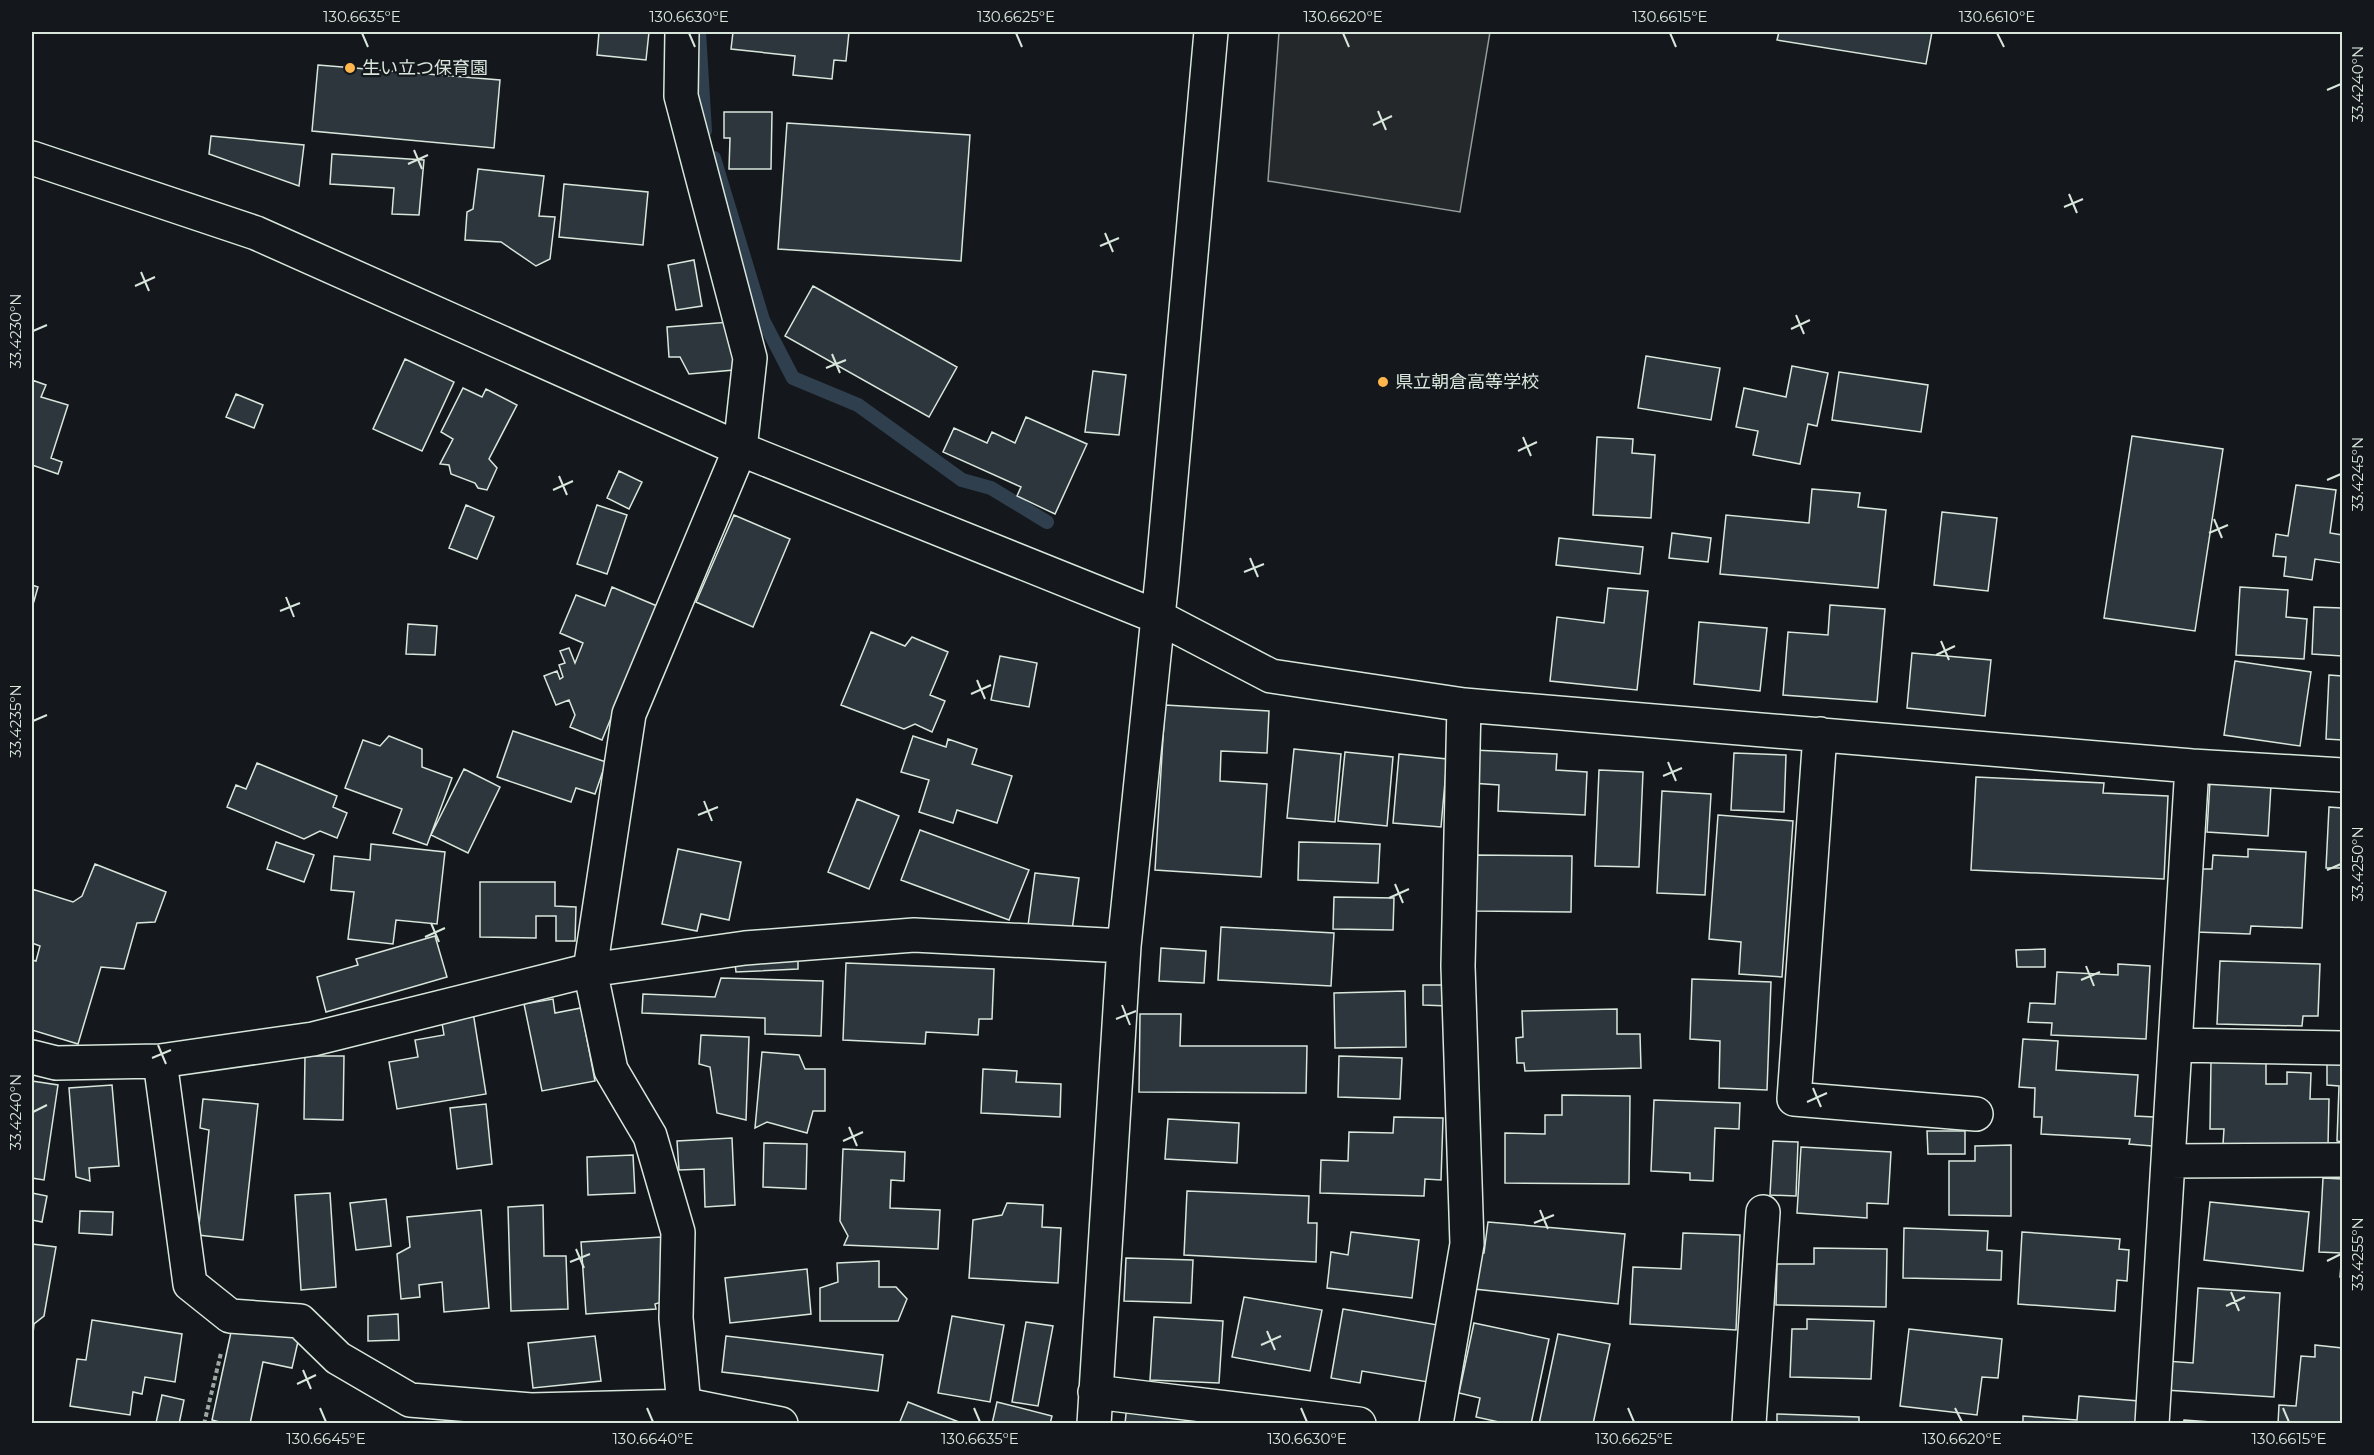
<svg xmlns="http://www.w3.org/2000/svg" width="2374" height="1455" font-family="Montserrat,'Noto Sans JP',sans-serif">
<style>
.parking{fill:#24282b;stroke:#939e99;stroke-width:1.5}
.lines{fill:none;stroke-linecap:round;stroke-linejoin:round}
.stream{stroke:#2f3f4d;stroke-width:14}
.building{fill:#2c363c;stroke:#d8e6dc;stroke-width:1.5}
.minor-casing{stroke:#d8e6dc;stroke-width:36}
.path{stroke:#9da8a2;stroke-width:4;stroke-dasharray:4.5 3;stroke-linecap:butt}
.minor{stroke:#14181c;stroke-width:33}
.ticks{fill:none;stroke:#d8e6dc;stroke-width:2}
.poi-dot{fill:#ffb74d;stroke:#14181c;stroke-width:2}
.labels{text-anchor:middle;stroke-width:4.5;stroke-linejoin:round;paint-order:stroke}
.poi-label{font-size:18px;fill:#d8e6dc;stroke:#14181c;text-anchor:start}
.neatline{fill:none;stroke:#d8e6dc;stroke-width:2}
.ticks-label{font-size:15px;text-anchor:middle;fill:#d8e6dc}
</style>
<rect width="100%" height="100%" fill="#14181c"/>
<path class="parking" d="M1279 32H1490L1460 212 1268 181Z"/>
<g class="lines">
<path class="stream" d="M699 32 705 131
M714 158 763 320 793 378 858 405 962 480 991 488 1047 522"/>
</g>
<path class="building" d="M599 32H649L646 60 597 55Z
M733 32H849L846 61 834 60 832 79 793 75 795 56 731 49Z
M1779 32H1932L1926 64 1777 40Z
M318 65 500 80 494 148 312 131Z
M724 112H772L771 169H729L730 138H724Z
M787 123 970 135 961 261 778 249Z
M211 136 304 145 299 186 209 154Z
M332 154 424 160 419 215 392 214 394 188 330 184Z
M478 169 544 176 539 216 555 217 550 259 536 266 501 242 465 240 467 212 473 209Z
M564 184 648 192 643 245 559 237Z
M694 260 702 306 676 310 668 265Z
M813 286 957 367 929 417 785 336Z
M730 322 734 370 689 374 680 357H669L667 327Z
M1646 356 1720 368 1711 420 1638 408Z
M405 359 454 382 422 451 373 429Z
M1792 366 1828 373 1817 426 1808 424 1800 464 1753 455 1758 431 1736 427 1744 388 1786 397Z
M1093 371 1126 375 1119 435 1085 432Z
M1839 372 1928 385 1921 432 1832 420Z
M32 380 46 385 41 397 68 405 51 458 62 462 58 474 32 465 33 457 32 456Z
M463 388 482 397 486 389 517 405 489 459 497 468 487 490 478 488 475 483 451 474 449 465 440 464 453 439 441 432Z
M236 394 263 405 254 428 226 417Z
M1026 417 1087 444 1055 514 1017 496 1021 487 943 452 954 428 987 443 992 432 1015 443Z
M2132 436 2223 449 2195 631 2104 618Z
M1597 437 1633 439 1632 453 1655 455 1651 518 1593 515Z
M619 471 642 482 629 509 607 498Z
M2296 485 2336 490 2330 533 2342 535V563L2315 559 2312 580 2284 576 2286 557 2273 556 2276 534 2288 536Z
M1812 489 1860 493 1858 507 1886 510 1878 588 1720 574 1726 515 1809 523Z
M466 505 494 517 477 559 449 548Z
M597 505 627 515 607 574 577 564Z
M1942 512 1997 518 1988 591 1934 585Z
M734 515 790 539 753 627 696 602Z
M1672 533 1711 538 1708 562 1669 558Z
M1559 538 1643 547 1640 574 1556 565Z
M32 585 38 587 32 608Z
M612 587 657 606 602 740 570 727 575 715 569 700 556 705 544 676 557 671 560 679 563 677 559 665 565 663 560 651 569 648 575 663 583 643 560 633 576 595 605 606Z
M2240 587 2288 590 2286 617 2307 619 2304 659 2236 655Z
M1608 588 1648 591 1637 690 1550 681 1557 617 1604 623Z
M1830 605 1885 609 1877 702 1783 695 1788 632 1828 635Z
M2314 607 2342 608V656L2312 654Z
M1699 622 1767 628 1760 691 1694 684Z
M408 624 437 626 435 655 406 654Z
M871 632 905 646 912 637 948 652 930 695 945 701 932 732 915 724 904 729 841 705Z
M1912 653 1991 660 1985 716 1907 708Z
M1000 656 1037 663 1029 707 991 700Z
M2235 661 2311 672 2300 746 2224 735Z
M2329 675 2342 676V740L2326 739Z
M1165 705 1269 711 1267 753 1221 751 1220 781 1267 784 1261 877 1155 870Z
M513 731 606 762 595 794 576 788 571 802 497 777Z
M389 736 422 749V767L452 778 427 845 393 833 402 809 345 788 363 740 380 746Z
M913 736 946 747 948 739 977 749 972 764 1012 776 997 823 957 810 953 823 919 812 929 780 901 772Z
M1294 749 1341 754 1335 822 1287 818Z
M1473 750 1557 754 1556 770 1587 772 1585 815 1498 811 1499 785 1471 783Z
M1345 752 1393 757 1387 826 1338 821Z
M1734 753 1786 755 1784 812 1731 810Z
M1399 754 1447 759 1441 827 1393 823Z
M257 763 337 796 333 807 347 813 337 838 320 831 304 839 227 807 236 785 246 789Z
M464 769 500 787 468 853 431 835Z
M1599 770 1643 772 1639 867 1595 866Z
M1976 777 2104 783 2103 793 2168 796 2164 879 1971 870Z
M2210 781 2271 785 2268 836 2207 832Z
M1662 791 1711 794 1705 895 1657 893Z
M857 799 899 816 869 889 828 872Z
M2329 807 2342 808V868H2326Z
M1718 815 1793 821 1782 977 1739 974 1741 942 1709 939Z
M920 830 1029 870 1009 920 901 880Z
M276 842 314 855 304 882 267 869Z
M1299 842 1380 844 1378 883 1298 880Z
M371 844 445 852 437 924 396 920 393 944 348 939 354 892 331 890 334 856 370 860Z
M678 849 741 862 729 920 701 914 697 931 662 924Z
M2248 849 2306 852 2302 928 2251 926 2250 934 2196 932 2199 869H2212L2213 855 2248 857Z
M1473 855 1572 856 1571 912 1473 911Z
M95 864 166 892 155 922 137 923 124 969 101 967 78 1044 32 1030V960L36 961 40 946 32 943V889L73 902 82 896Z
M1035 873 1079 878 1071 938 1027 933Z
M480 882H555V906L576 907 575 941H556V916H536V938L480 937Z
M1334 897 1394 898 1393 930 1333 929Z
M1221 927 1334 933 1331 986 1218 980Z
M435 936 447 977 326 1012 317 977 358 965 356 959Z
M1161 948 1206 951 1204 983 1159 981Z
M2045 949V967H2017L2016 950Z
M798 961V969L736 972 735 963Z
M2220 961 2320 964 2318 1016H2303L2302 1026 2217 1024Z
M846 963 994 969 992 1019H979L978 1035 926 1032 925 1044 843 1040Z
M2118 964 2150 966 2146 1039 2051 1035 2052 1023 2028 1022 2030 1003 2055 1004 2057 972 2118 975Z
M721 978 823 981 821 1036 765 1034V1018L642 1013 643 994 715 997Z
M1692 979 1771 982 1767 1090 1719 1088 1720 1041 1690 1039Z
M1423 985H1449L1448 1006 1423 1005Z
M1405 991 1406 1047 1335 1048 1334 993Z
M553 999 555 1013 581 1008 595 1081 542 1091 524 1004Z
M1617 1009V1034H1640L1641 1068 1525 1071 1524 1063H1517L1516 1038 1523 1037 1522 1011Z
M473 1012 486 1094 397 1109 389 1062 418 1057 415 1040 444 1035 441 1017Z
M1140 1014H1181L1180 1046H1307L1306 1093 1139 1092Z
M701 1035 749 1037 746 1120 717 1113 710 1067 699 1064Z
M2023 1039 2058 1041 2056 1070 2138 1075 2135 1116 2154 1117 2152 1146 2129 1144 2130 1139 2041 1134 2042 1117H2034L2035 1088 2019 1087Z
M762 1052 799 1055 805 1069H825V1111H813L807 1133 767 1122 755 1128Z
M305 1056H344L343 1120 304 1119Z
M1339 1056 1402 1058 1400 1099 1338 1097Z
M2211 1061 2266 1062V1084H2287V1072L2311 1073 2310 1099H2329L2328 1146 2223 1144 2224 1129H2210Z
M2327 1061H2342V1142L2337 1141 2339 1086 2327 1085Z
M983 1069 1017 1071 1016 1082 1061 1084 1060 1117 981 1113Z
M32 1081 58 1085 44 1180 32 1178Z
M112 1085 119 1166 89 1168 90 1181 76 1177 69 1088Z
M1562 1095 1630 1096 1629 1184 1505 1183V1133L1545 1134V1115H1562Z
M203 1099 258 1104 243 1240 198 1235 209 1130 200 1128Z
M1654 1100 1740 1103 1739 1129 1715 1128 1713 1181 1690 1180V1173L1651 1171Z
M486 1104 492 1164 457 1169 450 1108Z
M1394 1117 1443 1118 1441 1180 1425 1179 1424 1196 1320 1193 1321 1160 1348 1161 1349 1132 1393 1133Z
M1168 1119 1239 1123 1237 1163 1165 1159Z
M1927 1131H1965V1154H1928Z
M732 1138 735 1205 705 1207 704 1169 679 1170 677 1141Z
M1773 1141 1798 1142 1796 1196 1770 1195Z
M764 1143 807 1144 806 1189 763 1187Z
M2011 1145V1216L1949 1215V1161H1975V1146Z
M1801 1147 1891 1152 1888 1204 1867 1203V1218L1797 1213Z
M843 1149 905 1152 904 1181 891 1180 890 1208 940 1210 938 1249 844 1245 848 1236 840 1221Z
M633 1155 635 1193 588 1195 587 1157Z
M2323 1178 2342 1179V1278L2340 1277 2342 1253 2319 1252Z
M1187 1191 1309 1196 1308 1223H1317L1316 1262 1184 1255Z
M32 1193 47 1196 42 1222 32 1220Z
M330 1193 336 1287 301 1290 295 1195Z
M386 1199 391 1246 356 1250 350 1203Z
M2210 1202 2309 1212 2303 1271 2204 1260Z
M1007 1203 1043 1205 1042 1227 1061 1228 1058 1283 969 1278 973 1220 1002 1215Z
M543 1205 544 1256H566L568 1309 511 1311 508 1207Z
M481 1210 489 1308 444 1312 442 1282 419 1285 420 1297 401 1299 397 1254 410 1247 407 1217Z
M80 1211 113 1212 112 1235 79 1233Z
M1488 1222 1625 1234 1618 1304 1474 1289 1478 1253H1484Z
M1904 1228 1988 1231 1987 1250 2002 1251 2001 1280 1903 1278Z
M1351 1232 1419 1240 1412 1298 1327 1288 1331 1252 1348 1255Z
M2022 1232 2120 1239 2119 1249 2129 1250 2127 1281 2117 1280 2115 1311 2018 1304Z
M1683 1233 1740 1235 1736 1330 1630 1324 1633 1267 1681 1269Z
M661 1237 665 1301 655 1304 656 1309 586 1314 581 1242Z
M32 1244 56 1247 44 1316 34 1324 32 1343Z
M1814 1248 1887 1249 1886 1307 1776 1305 1777 1264H1814Z
M1126 1258 1193 1260 1191 1303 1124 1301Z
M879 1261V1287H896L907 1299 898 1321H820V1288L838 1282 837 1263Z
M807 1269 811 1314 730 1323 725 1278Z
M2198 1288 2280 1293 2274 1397 2165 1390 2166 1361 2193 1363Z
M1244 1297 1322 1310 1310 1371 1232 1357Z
M1343 1309 1438 1325 1428 1382 1362 1371 1360 1383 1331 1378Z
M398 1314 399 1340 368 1341V1316Z
M952 1316 1004 1325 990 1402 938 1393Z
M1154 1317 1223 1321 1219 1383 1150 1380Z
M1807 1319 1874 1321 1871 1379 1790 1377 1792 1329H1807Z
M92 1320 182 1334 175 1382 145 1377 142 1394 133 1392 130 1415 70 1406 77 1359 86 1360Z
M1026 1322 1053 1326 1038 1406 1012 1402Z
M233 1323 299 1337 292 1368 263 1362 250 1424H227L212 1420Z
M1474 1323 1549 1339 1531 1424H1508L1476 1417 1480 1398 1459 1393Z
M1909 1329 2002 1339 1998 1378 1982 1377 1977 1415 1900 1406Z
M1558 1334 1610 1344 1593 1424H1539Z
M595 1336 601 1381 533 1388 528 1343Z
M726 1336 883 1355 878 1391 722 1372Z
M2315 1345 2342 1348V1424H2278L2279 1405 2296 1406 2301 1356 2315 1357Z
M162 1395 184 1400 179 1424H153L156 1423Z
M2079 1396 2139 1401 2137 1424H2023V1416L2077 1420Z
M908 1402 964 1424H899Z
M997 1402 1052 1416 1050 1424H992Z
M1127 1404 1202 1412 1201 1424H1125Z
M1777 1414 1859 1417V1424H1777Z
M2184 1420 2239 1424H2183Z"/>
<g class="lines">
<g class="minor-casing">
<path id="minor" d="M682 32 681 96 750 358 740 449 629 714 590 970 611 1070 650 1136 678 1232 676 1318 684 1406
M32 158 256 233 740 449 1158 617 1271 676 1464 705 2192 766 2342 775
M1820 734 1794 1099 1976 1114
M2175 1045 2342 1048
M32 1057 56 1063 160 1061 313 1039 590 970 745 948 914 935 1124 946
M160 1061 190 1284 230 1316 300 1321 338 1358 410 1400 531 1410 691 1406 781 1424
M2168 1161 2342 1160
M1095 1392 1359 1424
M1094 1424 1124 946 1162 578 1211 32
M1436 1424 1467 1244 1458 966 1464 705
M1749 1424 1763 1212
M2152 1424 2192 766"/>
</g>
<path class="path" d="M204 1424 221 1353"/>
<use href="#minor" class="minor"/>
</g>
<path class="ticks" d="M362 33 368 47M689 33 695 47M1016 33 1022 47M1343 33 1349 47M1670 33 1676 47M1997 33 2004 47M2327 90 2341 84M1378 111 1386 130M1373 125 1392 116M414 150 422 169M408 164 428 155M2069 194 2077 213M2064 207 2083 199M1105 233 1113 252M1100 246 1119 238M141 272 149 291M135 286 155 277M1796 315 1804 334M1791 329 1810 320M33 331 47 325M832 354 840 373M826 368 846 360M1523 437 1531 456M1518 451 1537 442M559 476 567 495M2327 480 2341 474M553 490 573 481M2214 519 2222 538M2209 533 2228 525M1250 558 1258 577M1244 572 1264 564M286 597 294 617M280 611 300 603M1941 641 1949 660M1936 655 1955 646M977 680 985 699M971 694 991 685M33 721 47 715M1668 762 1676 781M1663 776 1682 768M704 801 712 821M698 815 718 807M2327 870 2341 864M1395 884 1403 903M1389 898 1409 889M431 923 439 942M425 937 445 928M2086 966 2094 986M2081 980 2100 972M1122 1005 1130 1025M1116 1019 1136 1011M158 1045 166 1064M152 1058 171 1050M1813 1088 1821 1107M1807 1102 1827 1093M33 1112 47 1105M849 1127 857 1146M843 1141 863 1132M1540 1210 1548 1229M1534 1223 1554 1215M576 1249 584 1268M2327 1261 2341 1254M570 1262 590 1254M2231 1292 2239 1311M2226 1306 2245 1297M1267 1331 1275 1350M1261 1345 1281 1336M303 1370 311 1389M297 1384 316 1375M320 1408 326 1422M647 1408 653 1422M974 1408 980 1422M1301 1408 1307 1422M1628 1408 1634 1422M1955 1408 1962 1422M2283 1408 2289 1422"/>
<g class="poi-dot">
<circle cx="350" cy="68" r="6"/>
<circle cx="1383" cy="382" r="6"/>
</g>
<g class="labels">
<g class="poi-label">
<text x="362" y="74">生い立つ保育園</text>
<text x="1395" y="388">県立朝倉高等学校</text>
</g>
</g>
<rect width="2374" height="1455" fill="none" stroke="#14181c" stroke-width="66"/>
<rect x="33" y="33" width="2308" height="1389" class="neatline"/>
<g class="ticks-label">
<text x="362" y="22">130.6635°E</text>
<text x="689" y="22">130.6630°E</text>
<text x="1016" y="22">130.6625°E</text>
<text x="1343" y="22">130.6620°E</text>
<text x="1670" y="22">130.6615°E</text>
<text x="1997" y="22">130.6610°E</text>
<text transform="translate(2358 84) rotate(-90)" y="5">33.4240°N</text>
<text transform="translate(16 331) rotate(-90)" y="5">33.4230°N</text>
<text transform="translate(2358 474) rotate(-90)" y="5">33.4245°N</text>
<text transform="translate(16 721) rotate(-90)" y="5">33.4235°N</text>
<text transform="translate(2358 864) rotate(-90)" y="5">33.4250°N</text>
<text transform="translate(16 1112) rotate(-90)" y="5">33.4240°N</text>
<text transform="translate(2358 1254) rotate(-90)" y="5">33.4255°N</text>
<text x="326" y="1444">130.6645°E</text>
<text x="653" y="1444">130.6640°E</text>
<text x="980" y="1444">130.6635°E</text>
<text x="1307" y="1444">130.6630°E</text>
<text x="1634" y="1444">130.6625°E</text>
<text x="1962" y="1444">130.6620°E</text>
<text x="2289" y="1444">130.6615°E</text>
</g>
</svg>
